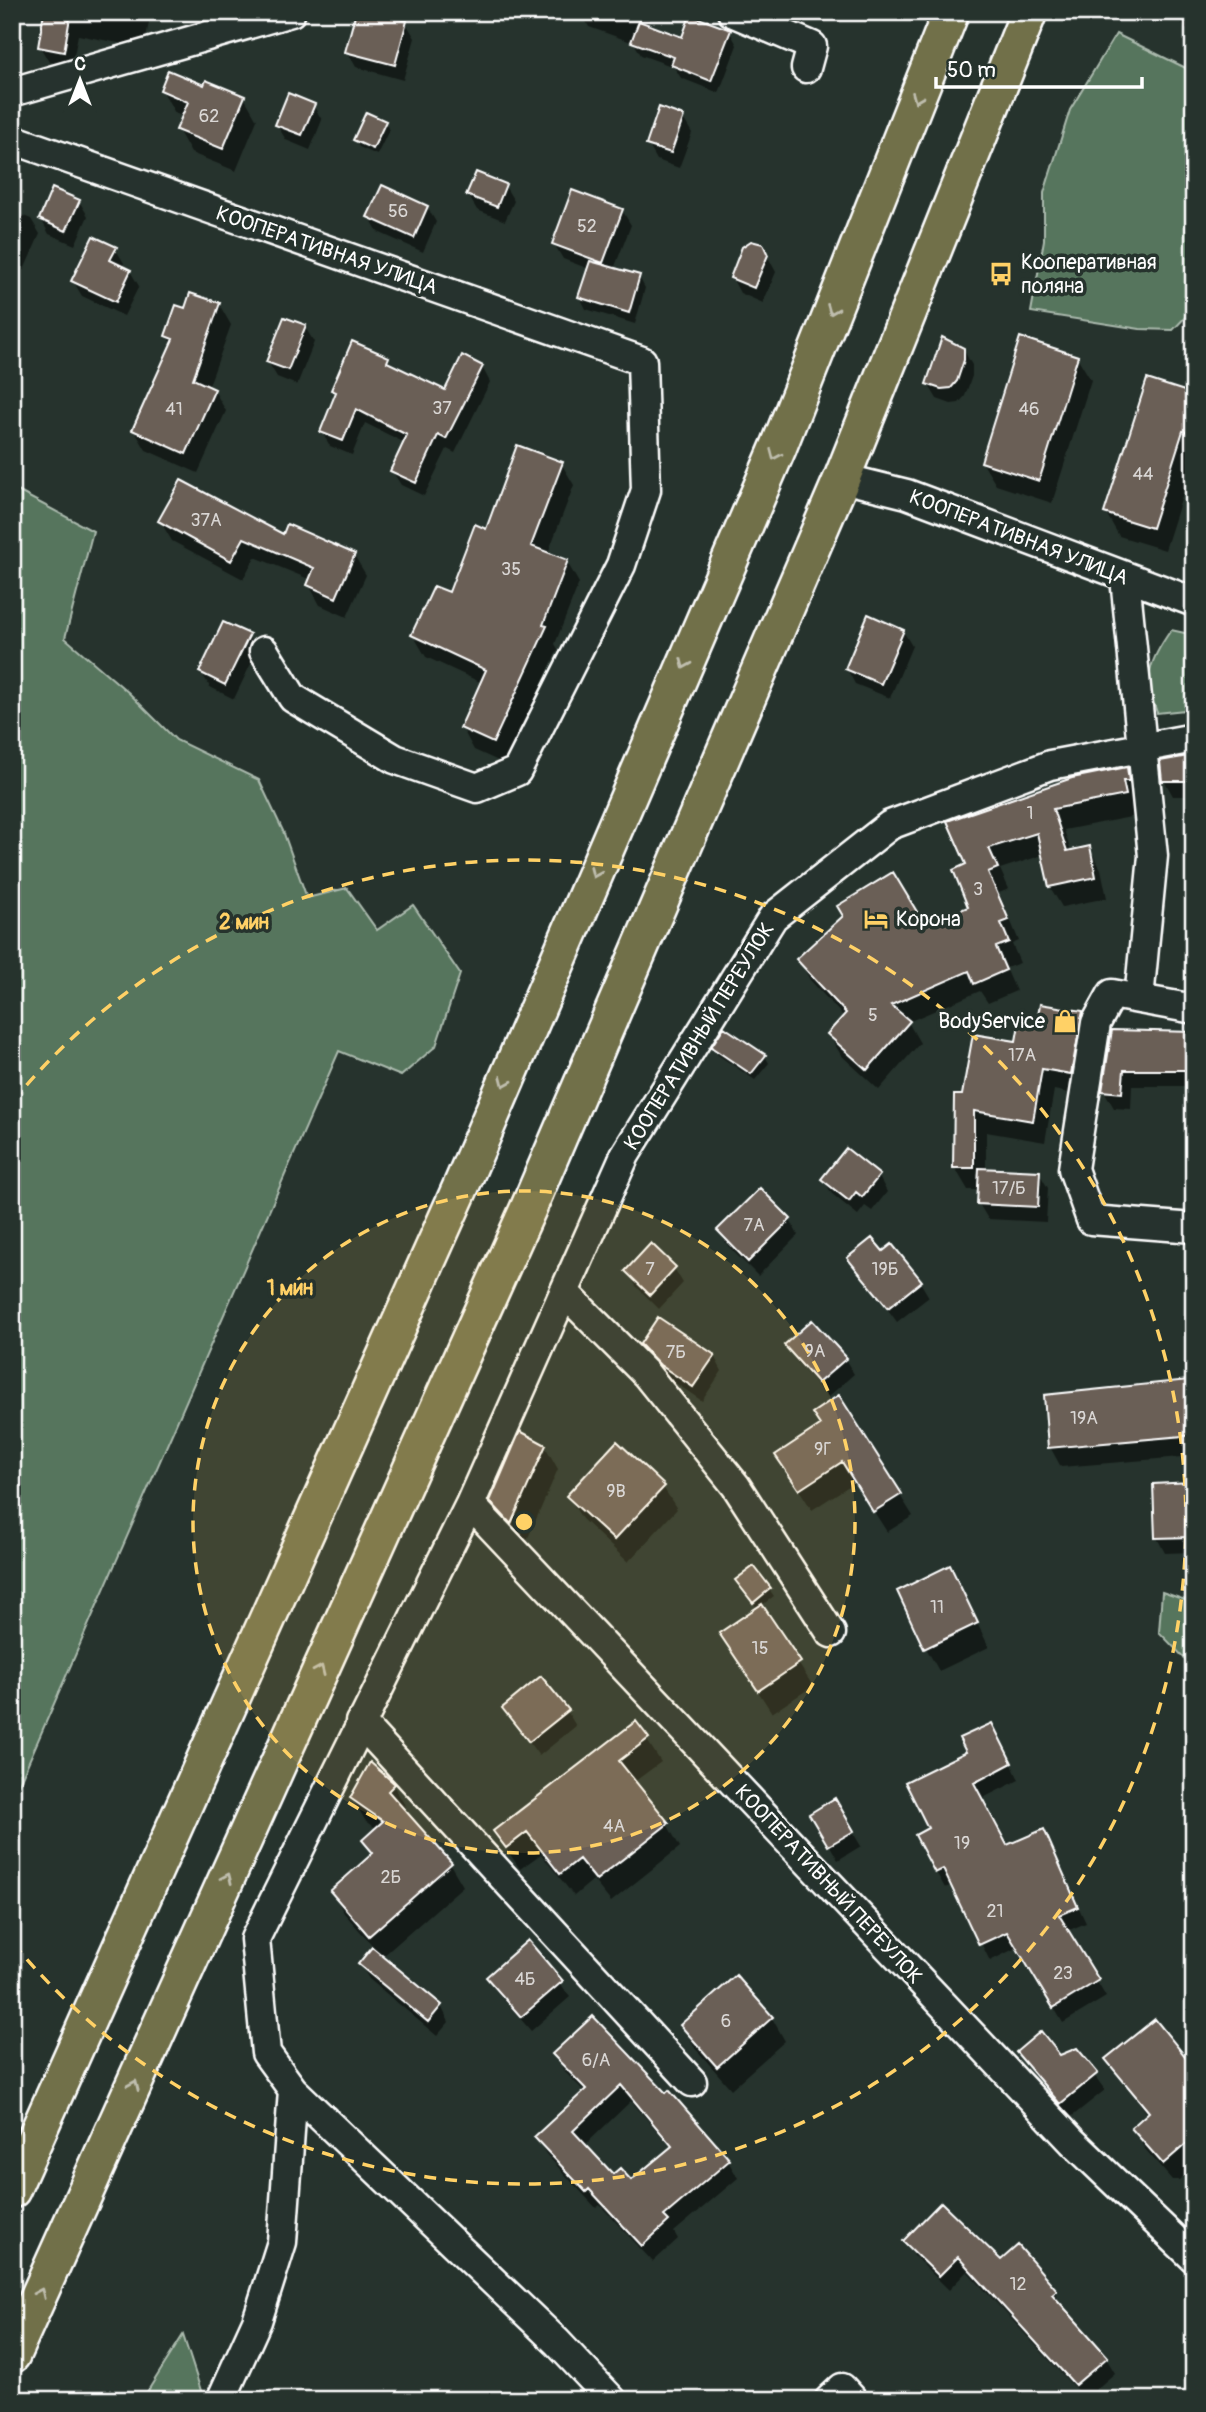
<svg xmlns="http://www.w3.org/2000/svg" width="1206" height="2412" font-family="Pangolin,sans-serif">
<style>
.green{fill:#57755d;stroke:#abbaae;stroke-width:2}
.shadow{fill:#0007;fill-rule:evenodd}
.building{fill:#6b5f57;stroke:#fff;stroke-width:2;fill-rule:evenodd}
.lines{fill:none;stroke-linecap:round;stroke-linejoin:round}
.minor-casing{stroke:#fff;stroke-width:33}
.major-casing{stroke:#fff;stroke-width:40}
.minor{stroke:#26332d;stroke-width:28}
.major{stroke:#716f4a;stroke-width:35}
.oneway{stroke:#bfbeae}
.ring{fill:none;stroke:#ffd166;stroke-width:3.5;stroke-dasharray:12 9}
.labels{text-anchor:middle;stroke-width:7;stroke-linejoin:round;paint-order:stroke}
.number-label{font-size:18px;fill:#dad7d5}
.street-label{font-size:21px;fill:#fff;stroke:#26332d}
.poi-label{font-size:21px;fill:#fff;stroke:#26332d;text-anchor:start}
.centre{fill:#ffd166;stroke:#26332d;stroke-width:3.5}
.ring-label{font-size:21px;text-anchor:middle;font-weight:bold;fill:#ffd166;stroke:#26332d;stroke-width:7;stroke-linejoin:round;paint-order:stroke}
</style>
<rect width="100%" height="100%" fill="#26332d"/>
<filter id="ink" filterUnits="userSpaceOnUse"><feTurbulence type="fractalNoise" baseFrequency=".0143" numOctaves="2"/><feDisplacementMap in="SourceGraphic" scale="14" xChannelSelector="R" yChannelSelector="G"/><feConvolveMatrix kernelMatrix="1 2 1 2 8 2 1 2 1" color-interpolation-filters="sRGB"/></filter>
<g filter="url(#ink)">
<path class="green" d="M1116 34 1194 72V308L1173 330 1140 329 1031 312 1044 240V193L1070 110Z
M12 488 93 531 65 638 129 693 176 740 259 780 283 831 307 898 347 888 377 930 413 905 460 974 436 1046 401 1076 339 1051 12 1800Z
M1171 630 1194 635V709L1157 713C1144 676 1148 663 1171 630Z
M1162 1592 1194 1603V1668L1159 1632Z
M183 2335 204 2400H142Z"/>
<path class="shadow" d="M46 12H151L144 48 78 35 72 66 49 62 40 47Z
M581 12H652L647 26 683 39 730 32 737 45 719 93 681 78 674 67 641 55 634 43 589 27Z
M794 12H808L807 16Z
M1177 12H1194V46L1190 39 1191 30 1185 29Z
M406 23 415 38 403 80 356 67 347 51Z
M205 88 244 97 257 120 236 171 191 153 178 130 183 117 175 113 162 90Z
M313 105 322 120 310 150 286 140 277 125Z
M683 118 692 133 679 168 657 160 648 144Z
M385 122 389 130 377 155 359 147 355 140Z
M505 186 514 201 505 221 477 210 468 195Z
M79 201 88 216 75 245 49 234 41 219Z
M427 207 436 222 423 252 378 232 369 216Z
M622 210 631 225 614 269 639 277 645 288 635 324 586 309 580 297 589 269 563 259 554 244Z
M12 211 31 219 40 234 24 270 12 265Z
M762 246 776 272 763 303 740 293 732 278Z
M115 248 124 263 122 267 130 271 139 286 124 316 82 296 73 281Z
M219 304 231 325 208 388 214 390 226 411 198 473 146 450 134 430 172 345 167 336 186 310Z
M305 327 314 342 297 385 277 377 268 362Z
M963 349 972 365V376L965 396 959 403 951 404 937 399 928 384Z
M1077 357 1091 380 1052 503 996 485 982 462Z
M388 358 392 366 446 392 482 367 490 382 455 453 447 449 424 496 401 485 392 471 405 443 365 423 352 455 330 446 322 432 336 396 333 390Z
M1194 395V459L1165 550 1119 536 1106 513Z
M561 463 574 485 548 553 567 562 579 583 555 644 558 649 505 764 474 750 462 728 482 683 426 657 413 635 450 595 487 531Z
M160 521 284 537 354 555 366 575 347 617 320 605 309 585 311 580 255 557 243 579 172 541Z
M903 631 912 646 890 698 855 684 847 669Z
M248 636 257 651 234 699 210 687 201 672Z
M1194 757V796H1173L1164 780Z
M1126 769 1138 790 1139 801H1133L1136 816 1064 830 1071 852 1089 848 1101 869 1107 898 1062 907 1050 887 1043 855 1000 869 1009 889 999 893 1019 941 1012 944 1020 963 1006 968 1016 991 988 1003 980 991 908 1022 920 1043 879 1090 841 1055 829 1035 844 1017 810 980 799 959 925 927 971 908 968 865 950 822Z
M1189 815H1194V870L1188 859Z
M1082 1012 1095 1035 1083 1096 1054 1090 1045 1142 986 1132V1171L1039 1173 1048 1188 1046 1222 988 1219 979 1204 980 1190H968L955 1168V1097H964L1038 1024Z
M1113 1031 1194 1033V1086H1132L1131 1109 1114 1108 1104 1091Z
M714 1047 765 1056 769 1063 755 1080 718 1055Z
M879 1177 887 1192 872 1211 865 1206 858 1215 832 1194 823 1179Z
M790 1220 798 1235 758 1276 728 1246 719 1231Z
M882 1253 920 1282 929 1297 897 1322 850 1258Z
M674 1268 683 1283 659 1309 636 1286 627 1271Z
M642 1344 714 1356 722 1371 702 1401 671 1380 651 1360Z
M786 1345 845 1359 854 1374 828 1397 795 1360Z
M1187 1382 1194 1393V1456L1061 1467 1050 1447Z
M839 1398 913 1516 887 1532 855 1482 812 1510 777 1455 822 1426Z
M545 1446 558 1469 525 1545 505 1524 492 1501Z
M1190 1484 1194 1490V1552L1165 1553 1157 1538 1155 1485Z
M663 1487 677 1509 628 1562 582 1519 568 1496Z
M949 1567 989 1647 939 1671 926 1648Z
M754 1568 774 1596 761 1606 813 1686 772 1713 721 1634 758 1609 741 1587Z
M504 1708 567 1711 576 1726 539 1756Z
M636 1723 661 1762 634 1782 667 1824 680 1847 611 1902 593 1880 574 1896 541 1854 520 1869 495 1832Z
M1001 1741 1019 1780 981 1799 1007 1847 1043 1831 1086 1923 1067 1931 1106 1997 1063 2023 1018 1947 990 1961 952 1885 945 1888 936 1872 931 1829Z
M393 1785 406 1807 403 1810 450 1864 463 1886 382 1957 441 2006 449 2022 437 2036 369 1979 360 1964 374 1947 344 1913 332 1891 373 1855 364 1840 377 1829 365 1820 352 1798Z
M834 1801 861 1846 838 1860 812 1814Z
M528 1943 570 1997 531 2031 497 1992 488 1977Z
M736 1977 772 2018 785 2041 731 2089 695 2048 682 2025Z
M593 2018 728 2161 738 2178 674 2232 678 2239 653 2262 600 2205 596 2208 546 2154 536 2137 585 2092 564 2071 555 2054ZM631 2101 672 2148 631 2183 613 2177 584 2146Z
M1076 2050 1105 2090 1070 2118 1018 2052 1060 2057Z
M1108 2059 1194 2067V2167L1179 2180H1172L1145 2149 1133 2129 1148 2115Z
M905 2241 1001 2262 1055 2291 1062 2308 1106 2358 1115 2373 1085 2399 967 2271 949 2290 914 2256Z"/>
<path class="building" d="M44 12H71L64 52 38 47Z
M356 12H375L407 21 395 65 345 52Z
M690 15 731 30 711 81 671 65 674 57 631 42 639 21 682 37Z
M168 70 204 85 206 80 245 96 223 149 176 130 188 102 160 90Z
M288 93 315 104 302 135 275 125Z
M659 107 684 116 671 153 646 145Z
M366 112 386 121 373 149 353 140Z
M476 172 506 184 497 207 466 195Z
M382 185 428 206 414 238 367 217Z
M52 188 80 200 66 231 39 219Z
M572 190 623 209 603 263 552 244Z
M93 236 117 247 110 260 131 270 116 302 71 281Z
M751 241 763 244 768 255 754 288 730 278 742 247Z
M590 261 640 275 629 313 578 297Z
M190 293 220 303 193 379 215 389 186 454 132 430 173 339 165 336 176 305 185 308Z
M284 317 306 325 288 370 266 362Z
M942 337 964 348V360L957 381 951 388 941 389 926 384Z
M1020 337 1078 356 1039 481 981 462Z
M352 341 389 357 387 362 445 390 462 355 483 366 446 439 438 435 416 483 390 471 407 435 356 409 343 441 320 432 336 392 331 390Z
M1147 379 1194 394V434L1183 431 1152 528 1104 513Z
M517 445 563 462 531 546 568 560 543 625 547 626 493 743 460 728 486 670 411 635 434 586 449 592 475 524 486 529Z
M181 480 283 534 287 524 355 554 336 598 307 585 314 568 244 538 231 561 158 521Z
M868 614 904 630 881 684 845 669Z
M223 622 250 634 225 685 199 672Z
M1194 755V781H1162L1160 761Z
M1127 767 1129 781H1123L1126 795 1053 809 1067 851 1090 846 1096 877 1049 887 1037 833 989 848 998 868 988 872 1009 920 1001 923 1009 942 996 947 1006 970 974 984 969 971 891 1005 910 1021 867 1070 827 1034 846 1013 796 959 843 916 837 906 893 872 925 925 968 907 953 870 966 864 947 821 1072 778Z
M1040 1004 1083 1011 1071 1074 1042 1069 1033 1121 974 1111V1168H953L954 1095H962L973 1034 1016 1041 1020 1019 1037 1022Z
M724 1027 766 1055 751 1074 711 1047Z
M1112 1030 1194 1032V1070H1124L1122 1093 1102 1091Z
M846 1148 880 1175 862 1197 856 1192 849 1201 821 1179Z
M979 1168 1040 1171 1038 1207 977 1204Z
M760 1188 791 1219 748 1262 717 1230Z
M872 1238 883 1251 892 1244 922 1281 888 1308 847 1258Z
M651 1243 676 1267 650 1295 625 1271Z
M658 1317 715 1355 693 1387 660 1365 640 1344Z
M812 1320 847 1358 818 1383 784 1345Z
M1188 1380 1194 1435 1048 1448 1044 1395Z
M839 1395 902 1494 873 1512 842 1462 799 1490 775 1455 820 1425 812 1413Z
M520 1431 546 1445 511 1524 490 1501Z
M617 1441 665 1486 614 1540 566 1496Z
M1191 1482 1193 1537 1155 1538 1153 1484Z
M950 1565 978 1623 924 1649 897 1591Z
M754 1566 771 1588 753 1603 735 1580Z
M762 1604 801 1662 758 1691 719 1633Z
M541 1676 569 1710 529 1742 502 1708Z
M636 1721 649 1738 619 1761 669 1823 596 1880 579 1859 560 1874 527 1832 506 1848 493 1831Z
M992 1723 1012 1763 974 1783 1007 1845 1044 1829 1078 1907 1059 1915 1099 1980 1053 2008 1007 1932 979 1945 943 1869 935 1873 915 1835 928 1828 905 1782 966 1752 959 1738Z
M370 1762 395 1784 388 1791 452 1863 369 1936 330 1891 373 1853 362 1840 383 1821 350 1798Z
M835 1798 854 1831 828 1846 809 1814Z
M528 1940 563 1981 521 2017 486 1977Z
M372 1947 442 2005 428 2022 358 1964Z
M736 1975 773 2017 717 2067 680 2025Z
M593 2016 666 2093 669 2090 730 2160 664 2216 669 2221 642 2246 589 2189 586 2192 534 2137 586 2089 552 2054ZM621 2085 672 2146 631 2180 620 2168 613 2174 573 2131Z
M1155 2019 1194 2067V2137L1163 2164 1131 2128 1149 2112 1105 2059Z
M1041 2031 1060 2055 1077 2048 1098 2073 1060 2104 1016 2052Z
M941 2202 1001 2260 1018 2245 1057 2290 1052 2294 1108 2357 1075 2385 958 2257 939 2276 903 2241Z"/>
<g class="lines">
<g class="minor-casing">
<path id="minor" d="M732 12 812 46 806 68
M12 92 291 12
M12 139 642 361 646 490 621 565 517 771 477 788 395 759 293 698 264 651
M842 478 907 494 1194 602
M1125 578 1153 856 1139 999 1112 994 1096 1023 1073 1169 1091 1220 1194 1228
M1139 999 1194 1009
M564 1292 646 1374 736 1486 831 1633
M470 1504 1072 2141 1194 2258
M360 1722 692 2082
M221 2400 257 2321 282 2242 293 2090
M612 2400 557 2342 293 2090 266 2053 255 1939 470 1504 625 1155 773 917 890 825 1050 765 1194 738
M829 2400 842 2388 853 2400"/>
</g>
<g class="major-casing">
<path id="major" d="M12 2190 462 1184 779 446 951 12
M12 2355 528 1209 842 478 1029 12"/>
</g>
<use href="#minor" class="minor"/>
<use href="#major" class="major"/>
</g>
<defs><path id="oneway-chevron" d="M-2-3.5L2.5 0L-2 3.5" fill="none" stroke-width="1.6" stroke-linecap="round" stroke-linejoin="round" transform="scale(1.75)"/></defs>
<g class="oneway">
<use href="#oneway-chevron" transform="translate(917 98) rotate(112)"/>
<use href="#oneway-chevron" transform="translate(832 310) rotate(112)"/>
<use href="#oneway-chevron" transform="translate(775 455) rotate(113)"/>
<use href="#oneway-chevron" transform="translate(685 664) rotate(113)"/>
<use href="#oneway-chevron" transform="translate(595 873) rotate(113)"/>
<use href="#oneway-chevron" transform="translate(505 1082) rotate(113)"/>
<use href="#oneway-chevron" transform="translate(320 1670) rotate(-66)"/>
<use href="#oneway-chevron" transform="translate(227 1878) rotate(-66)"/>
<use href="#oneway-chevron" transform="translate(134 2085) rotate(-66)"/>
<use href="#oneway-chevron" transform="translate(40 2293) rotate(-66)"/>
</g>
</g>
<circle cx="524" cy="1522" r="331" fill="#ffd166" fill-opacity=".12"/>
<g class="ring">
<circle cx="524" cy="1522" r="331"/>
<path d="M13 1101A662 662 0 1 1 13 1943"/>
</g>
<defs>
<g id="bus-bare" transform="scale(1.89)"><path d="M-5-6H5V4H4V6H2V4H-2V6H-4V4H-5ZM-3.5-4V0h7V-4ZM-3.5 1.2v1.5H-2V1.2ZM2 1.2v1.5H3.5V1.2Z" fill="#ffd166" stroke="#26332d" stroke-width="2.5" paint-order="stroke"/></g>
<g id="hotel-bare" transform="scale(1.89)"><path d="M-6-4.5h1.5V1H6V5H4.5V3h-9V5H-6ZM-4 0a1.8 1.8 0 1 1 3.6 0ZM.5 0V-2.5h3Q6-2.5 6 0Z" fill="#ffd166" stroke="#26332d" stroke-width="2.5" paint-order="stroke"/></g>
<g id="shop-bare" transform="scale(1.89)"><path d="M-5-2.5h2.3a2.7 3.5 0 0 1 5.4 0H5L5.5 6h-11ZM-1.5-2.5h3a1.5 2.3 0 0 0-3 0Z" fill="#ffd166" stroke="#26332d" stroke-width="2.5" paint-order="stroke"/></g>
</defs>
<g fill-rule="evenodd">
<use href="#bus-bare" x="1001" y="274"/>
<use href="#hotel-bare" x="876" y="919"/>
<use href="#shop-bare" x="1065" y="1021"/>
</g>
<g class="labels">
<g class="number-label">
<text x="209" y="122">62</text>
<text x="398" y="217">56</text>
<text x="587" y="232">52</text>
<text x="442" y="414">37</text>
<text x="174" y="415">41</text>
<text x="1029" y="415">46</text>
<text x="1143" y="480">44</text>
<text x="206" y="526">37А</text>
<text x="511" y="575">35</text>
<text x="1030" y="819">1</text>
<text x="978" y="895">3</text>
<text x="873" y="1021">5</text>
<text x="1022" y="1061">17А</text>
<text x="1009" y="1194">17/Б</text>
<text x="754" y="1231">7А</text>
<text x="650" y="1275">7</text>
<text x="885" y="1275">19Б</text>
<text x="815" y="1357">9А</text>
<text x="676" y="1358">7Б</text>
<text x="1084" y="1424">19А</text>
<text x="823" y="1455">9Г</text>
<text x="616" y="1497">9В</text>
<text x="937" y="1613">11</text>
<text x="760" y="1654">15</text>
<text x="614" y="1832">4А</text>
<text x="962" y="1849">19</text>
<text x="391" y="1883">2Б</text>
<text x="995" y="1917">21</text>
<text x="1063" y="1979">23</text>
<text x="525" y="1985">4Б</text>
<text x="726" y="2027">6</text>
<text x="596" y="2066">6/А</text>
<text x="1018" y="2290">12</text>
</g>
<g class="street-label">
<text transform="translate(327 250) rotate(19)" y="7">КООПЕРАТИВНАЯ УЛИЦА</text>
<text transform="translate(1019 537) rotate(21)" y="7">КООПЕРАТИВНАЯ УЛИЦА</text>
<text transform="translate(699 1036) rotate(-58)" y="7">КООПЕРАТИВНЫЙ ПЕРЕУЛОК</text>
<text transform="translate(829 1884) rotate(47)" y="7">КООПЕРАТИВНЫЙ ПЕРЕУЛОК</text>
</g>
<g class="poi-label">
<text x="1021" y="269">Кооперативная<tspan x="1021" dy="24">поляна</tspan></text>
<text x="896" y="926">Корона</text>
<text x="1045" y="1028" text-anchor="end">BodyService</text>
</g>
</g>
<circle cx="524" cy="1522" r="10" class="centre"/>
<g class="ring-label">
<text x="244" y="929">2 мин</text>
<text x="290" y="1295">1 мин</text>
</g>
<rect width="1206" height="2412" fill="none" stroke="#26332d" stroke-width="42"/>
<rect x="21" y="21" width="1164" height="2370" fill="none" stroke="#fff" stroke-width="2.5" filter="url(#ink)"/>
<g transform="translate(80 80)" stroke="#26332d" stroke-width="5" paint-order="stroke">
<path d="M0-5L12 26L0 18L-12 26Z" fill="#ffffff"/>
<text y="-10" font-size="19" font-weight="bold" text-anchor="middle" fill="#ffffff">С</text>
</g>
<path d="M936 77v10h206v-10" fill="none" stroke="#ffffff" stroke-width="3.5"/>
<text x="947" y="77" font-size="21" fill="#ffffff" stroke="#26332d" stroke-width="5" paint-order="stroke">50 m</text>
</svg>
